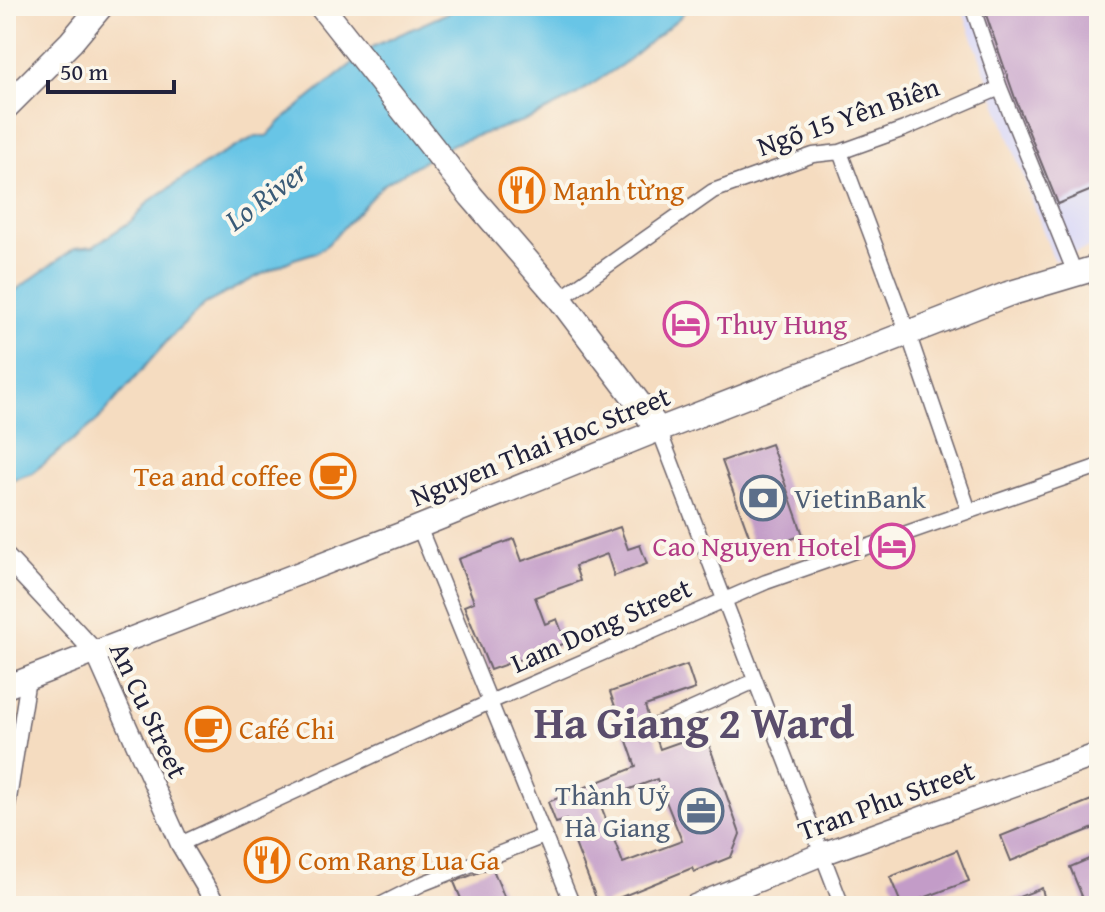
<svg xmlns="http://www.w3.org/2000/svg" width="1105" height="912" font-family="'Gentium Book Plus',serif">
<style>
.built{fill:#d8d7f8}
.water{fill:#68c5e6;stroke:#457490;stroke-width:2}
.building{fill:#c39cc8;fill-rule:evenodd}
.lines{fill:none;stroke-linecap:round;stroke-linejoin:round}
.minor-casing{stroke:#6c636a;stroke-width:17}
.tertiary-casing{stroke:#6c636a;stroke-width:21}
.secondary-casing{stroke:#6c636a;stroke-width:25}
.trunk-casing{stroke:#6c636a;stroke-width:27}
.minor{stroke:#fff;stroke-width:14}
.tertiary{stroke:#fff;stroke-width:18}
.secondary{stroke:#fff;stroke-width:22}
.trunk{stroke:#fff;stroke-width:24}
.labels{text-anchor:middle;stroke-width:8;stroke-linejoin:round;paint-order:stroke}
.street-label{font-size:28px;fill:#22223b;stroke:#fbf7ec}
.food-label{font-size:28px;fill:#c56008;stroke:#fbf7ec;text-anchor:start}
.hotel-label{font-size:28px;fill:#b23c85;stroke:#fbf7ec;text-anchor:start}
.service-label{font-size:28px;fill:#4e5e75;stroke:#fbf7ec;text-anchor:start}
.water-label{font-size:30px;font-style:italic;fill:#3a5b77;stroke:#fbf7ec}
.town-label{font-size:44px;font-weight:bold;fill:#5a4d6c;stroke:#fbf7ec}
</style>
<rect width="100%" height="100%" fill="#fbf7ec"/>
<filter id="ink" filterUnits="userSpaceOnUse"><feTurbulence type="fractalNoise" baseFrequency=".0125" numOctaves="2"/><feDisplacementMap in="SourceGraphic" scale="16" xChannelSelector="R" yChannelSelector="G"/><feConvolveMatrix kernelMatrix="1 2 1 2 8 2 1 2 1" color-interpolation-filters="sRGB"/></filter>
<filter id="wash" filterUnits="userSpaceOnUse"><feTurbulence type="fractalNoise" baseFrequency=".006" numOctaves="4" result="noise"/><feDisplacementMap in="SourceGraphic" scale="32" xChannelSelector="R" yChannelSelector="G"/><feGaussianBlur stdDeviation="1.8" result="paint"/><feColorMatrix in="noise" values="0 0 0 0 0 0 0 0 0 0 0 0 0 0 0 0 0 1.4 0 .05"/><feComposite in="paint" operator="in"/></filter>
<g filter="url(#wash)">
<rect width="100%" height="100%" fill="#f5dcc0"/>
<path class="built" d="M961 6H1099V244L1054 261Z"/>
<path class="water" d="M463 6H689L679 18 623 64 568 100 532 118 455 143 383 185 328 244 317 252 294 259 258 276 205 304 170 338 97 421 32 473 6 482V297L75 248 93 246 133 220 148 202 213 159 256 136H267L281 121 374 46Z"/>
<g id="blocks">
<path class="building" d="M983 6H1099V187L1058 204 1015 98Z
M771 444 803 535 755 552 722 461Z
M620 527 628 549 640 545 647 564 614 576 607 554 575 566 580 581 535 597 545 624 557 619 566 643 490 670 464 606 474 602 458 559 514 539 522 561Z
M687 665 695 689 645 706 649 719 648 728 655 735 660 749 705 733 740 834 731 857 694 872 692 868 599 906 566 820 556 823 548 802 636 767 610 692ZM657 779 682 841 623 863 601 806 629 795 627 790Z
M1099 797V826L1011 861 1001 836Z
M957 850 969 881 902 906 890 877Z
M1091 858 1099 877V906H1086L1070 867Z
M492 867 508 906H464L454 882Z
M1042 888 1046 906H998V905Z"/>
</g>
</g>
<g filter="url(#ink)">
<use href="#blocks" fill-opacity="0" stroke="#6c636a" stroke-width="2"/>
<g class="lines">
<g class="minor-casing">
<path id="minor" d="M972 6 1000 88 1075 273
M840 152 908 333 969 511
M560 299 713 191 813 155 840 152 904 129 1000 88
M659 430 842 906
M419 527 573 906
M657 725 755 681
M6 818 28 679
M180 844 490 702 766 582 1099 466
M378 906 424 883 544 836"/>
</g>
<g class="tertiary-casing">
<path id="tertiary" d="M6 557 94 651 180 844 217 906"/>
</g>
<g class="secondary-casing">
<path id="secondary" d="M6 687 411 530 659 430
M695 906 822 854 1099 754"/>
</g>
<g class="trunk-casing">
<path id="trunk" d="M321 6 471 196 560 299 659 430 1008 294 1099 267
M6 107 71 42 101 6"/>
</g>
<use href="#minor" class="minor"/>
<use href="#tertiary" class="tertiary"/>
<use href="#secondary" class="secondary"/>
<use href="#trunk" class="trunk"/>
</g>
</g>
<defs>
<g id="restaurant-ring" transform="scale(2.3)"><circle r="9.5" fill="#fbf7ec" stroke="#e8710a" stroke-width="1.5"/><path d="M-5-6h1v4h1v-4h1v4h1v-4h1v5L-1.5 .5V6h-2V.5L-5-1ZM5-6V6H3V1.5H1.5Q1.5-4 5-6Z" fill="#e8710a"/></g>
<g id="hotel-ring" transform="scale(2.3)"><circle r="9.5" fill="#fbf7ec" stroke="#d1479c" stroke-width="1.5"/><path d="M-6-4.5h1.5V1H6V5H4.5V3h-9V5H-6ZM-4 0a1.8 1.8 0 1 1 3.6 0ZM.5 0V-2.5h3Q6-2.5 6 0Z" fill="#d1479c"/></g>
<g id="cafe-ring" transform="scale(2.3)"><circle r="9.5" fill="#fbf7ec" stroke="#e8710a" stroke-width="1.5"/><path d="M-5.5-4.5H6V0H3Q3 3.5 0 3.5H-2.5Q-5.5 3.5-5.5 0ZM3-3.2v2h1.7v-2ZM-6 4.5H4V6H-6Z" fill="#e8710a"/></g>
<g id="bank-ring" transform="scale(2.3)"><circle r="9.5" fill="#fbf7ec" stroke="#5c6f8a" stroke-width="1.5"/><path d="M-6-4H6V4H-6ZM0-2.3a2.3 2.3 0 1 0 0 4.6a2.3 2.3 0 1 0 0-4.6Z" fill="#5c6f8a"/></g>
<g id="office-ring" transform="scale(2.3)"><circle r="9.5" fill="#fbf7ec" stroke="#5c6f8a" stroke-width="1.5"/><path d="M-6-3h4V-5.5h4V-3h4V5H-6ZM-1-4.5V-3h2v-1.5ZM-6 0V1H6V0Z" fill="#5c6f8a"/></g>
</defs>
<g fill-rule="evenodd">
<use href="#restaurant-ring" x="522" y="190"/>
<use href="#hotel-ring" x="686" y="324"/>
<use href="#cafe-ring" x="333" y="476"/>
<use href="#bank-ring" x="763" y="498"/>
<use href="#hotel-ring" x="892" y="546"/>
<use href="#cafe-ring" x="208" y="729"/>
<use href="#office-ring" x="701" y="811"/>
<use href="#restaurant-ring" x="267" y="860"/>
</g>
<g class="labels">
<g class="street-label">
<text transform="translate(848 116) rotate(-19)" y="10">Ngõ 15 Yên Biên</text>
<text transform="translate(540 446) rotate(-22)" y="10">Nguyen Thai Hoc Street</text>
<text transform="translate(601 625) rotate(-24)" y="10">Lam Dong Street</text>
<text transform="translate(149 710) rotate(65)" y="10">An Cu Street</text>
<text transform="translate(886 800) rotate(-20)" y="10">Tran Phu Street</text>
</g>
<g class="food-label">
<text x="553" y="200">Mạnh từng</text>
<text x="302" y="486" text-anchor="end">Tea and coffee</text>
<text x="239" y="739">Café Chi</text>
<text x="298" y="870">Com Rang Lua Ga</text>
</g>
<g class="hotel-label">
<text x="717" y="334">Thuy Hung</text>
<text x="861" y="556" text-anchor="end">Cao Nguyen Hotel</text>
</g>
<g class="service-label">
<text x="794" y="508">VietinBank</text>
<text x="670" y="805" text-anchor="end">Thành Uỷ<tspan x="670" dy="32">Hà Giang</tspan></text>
</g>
<g class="water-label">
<text transform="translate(266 196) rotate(-37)" y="10">Lo River</text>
</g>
<g class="town-label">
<text x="694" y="738">Ha Giang 2 Ward</text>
</g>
</g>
<rect width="1105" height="912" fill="none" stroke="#fbf7ec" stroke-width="32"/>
<path d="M48 80v12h126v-12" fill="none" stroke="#22223b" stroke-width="4"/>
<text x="60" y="80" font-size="24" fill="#22223b" stroke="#fbf7ec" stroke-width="6" paint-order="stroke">50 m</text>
</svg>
